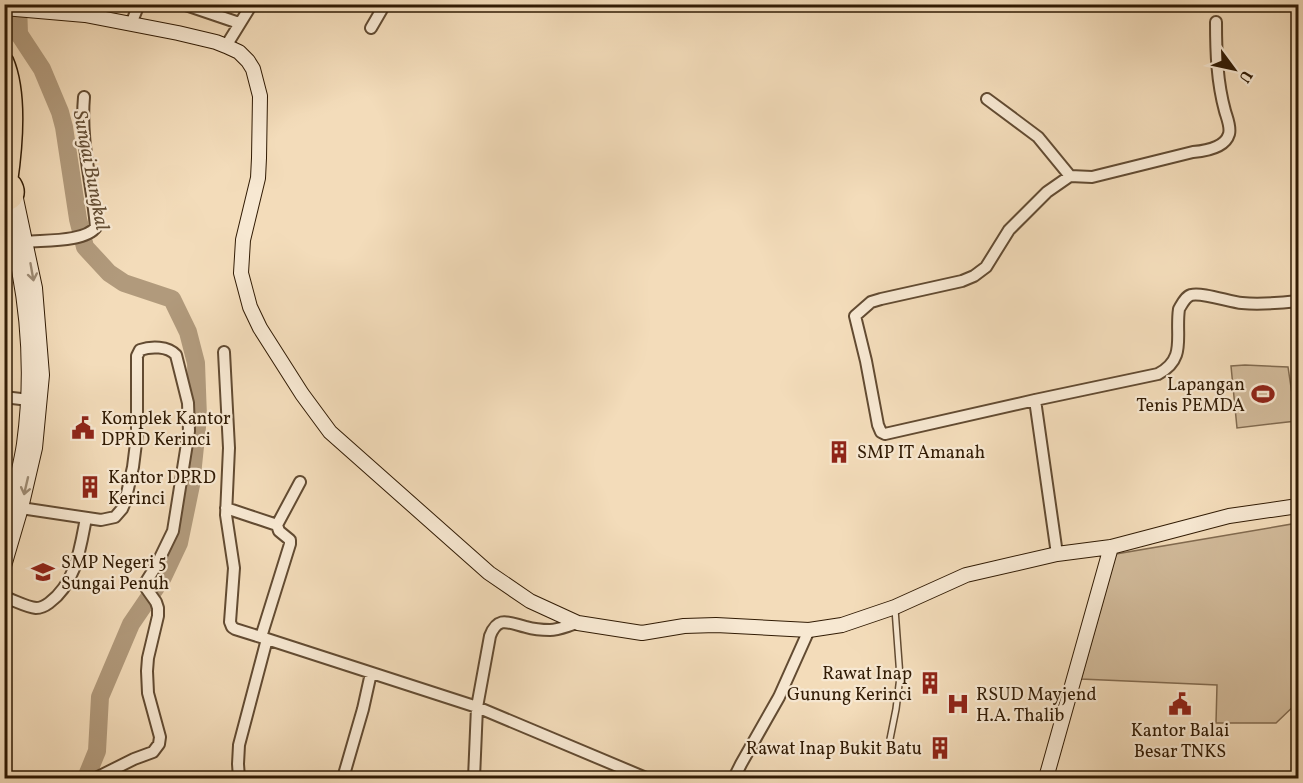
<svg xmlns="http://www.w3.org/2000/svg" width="1303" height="783" font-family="Vollkorn,serif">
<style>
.green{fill:#d2bb9b;stroke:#826b50;stroke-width:1.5}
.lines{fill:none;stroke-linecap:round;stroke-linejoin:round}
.river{stroke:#b19a7c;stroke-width:18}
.lane-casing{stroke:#624b32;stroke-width:8}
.street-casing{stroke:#624b32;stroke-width:14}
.secondary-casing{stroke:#311b04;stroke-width:16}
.highway-casing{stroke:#311b04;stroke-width:21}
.lane{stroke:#f7e8d2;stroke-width:5}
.street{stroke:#f7e8d2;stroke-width:10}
.secondary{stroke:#f7e8d2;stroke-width:14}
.highway{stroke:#f3dcba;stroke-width:18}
.oneway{stroke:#9e8c75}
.labels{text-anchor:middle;stroke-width:4.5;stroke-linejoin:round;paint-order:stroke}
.poi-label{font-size:18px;fill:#311b04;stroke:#f7e8d2;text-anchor:start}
.water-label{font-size:20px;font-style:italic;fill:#644e34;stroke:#f7e8d2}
</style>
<rect width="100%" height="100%" fill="#f3dcba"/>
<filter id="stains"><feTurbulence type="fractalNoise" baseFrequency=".00333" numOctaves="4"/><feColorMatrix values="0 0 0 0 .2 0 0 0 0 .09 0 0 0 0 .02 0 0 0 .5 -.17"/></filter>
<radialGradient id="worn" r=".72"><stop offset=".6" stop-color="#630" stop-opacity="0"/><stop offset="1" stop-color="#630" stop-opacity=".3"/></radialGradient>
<path class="green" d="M1245 365 1288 367 1296 421 1237 428 1231 366Z
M1292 524 1298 673V702L1276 723H1216L1217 685 1081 679 1116 554Z"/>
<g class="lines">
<path class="river" d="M18 4 19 34 42 69 60 112 64 127 78 219 85 247 109 273 124 283 172 299 188 332 196 363 198 417 191 485 179 543 163 577 131 624 100 697 97 751 86 778"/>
<g class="lane-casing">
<path id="lane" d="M890 739 896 709 900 677 895 609"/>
</g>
<g class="street-casing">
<path id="street" d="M183 4 239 23
M131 24 139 4
M371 28 385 4
M226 46 252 4
M987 99 1038 137 1070 176
M26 242C43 240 86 242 96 227 92 182 80 142 84 97
M224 352 229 448 226 515 234 568 230 622 232 627 235 629 267 639
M4 397 29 400
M1035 400 1158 374C1187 359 1175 336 1179 309 1182 304 1185 297 1191 295 1202 292 1230 302 1242 303 1261 305 1280 303 1298 301
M21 508 101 520 115 517 122 509 125 502 133 467 137 435V356L140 350C151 346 168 346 176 355L188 403 189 431 173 531 156 566 144 585 156 602 158 608V616L148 658 147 671 148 693 160 737 159 744 153 752 134 759 96 778
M226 508 277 525
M1057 554 1035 400 885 434 881 432 878 425 866 361 855 316 871 302 881 299 962 281 974 276 986 267 1009 230 1047 192 1070 176 1092 177 1193 152C1205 151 1225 148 1229 134 1231 127 1227 118 1225 111 1217 82 1216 52 1216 22
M4 597C14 600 26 607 36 608 41 608 45 606 49 603 76 583 80 549 86 518
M261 637 290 544V540L279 531 277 525 300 482
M239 778 238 764 239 745 267 639 477 707 646 778
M343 778 363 709 371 673
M474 778 477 707 490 636C498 615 509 623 526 627 533 629 542 630 550 630 559 630 569 625 578 623
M734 778 741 764 779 697 809 630"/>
</g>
<g class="secondary-casing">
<path id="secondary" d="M4 8 85 15 178 33 216 42 226 46 239 52 248 61 253 69 260 96 259 158 258 178 243 240 241 273 250 307 260 328 302 394 330 432 489 573 530 601 578 623 642 633 684 626 716 625 809 630 842 625 895 607 966 575 1057 554 1111 547 1229 516 1298 506
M4 207C12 227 16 248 19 270 30 328 32 385 24 444 20 471 12 498 4 525
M4 566 21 508 35 448 42 375 35 288 15 194
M1046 778 1111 547"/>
</g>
<g class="highway-casing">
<path id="highway" d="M4 61C18 93 13 147 8 182
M4 182 12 184C17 192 15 201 4 202"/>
</g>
<use href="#lane" class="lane"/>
<use href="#street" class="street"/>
<use href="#secondary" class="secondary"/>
<use href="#highway" class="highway"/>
</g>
<defs><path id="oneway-shaft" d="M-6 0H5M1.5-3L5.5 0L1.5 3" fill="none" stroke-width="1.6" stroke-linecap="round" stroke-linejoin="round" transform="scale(1.5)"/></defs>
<g class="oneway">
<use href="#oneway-shaft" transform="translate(32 272) rotate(80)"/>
<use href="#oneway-shaft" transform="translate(26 486) rotate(103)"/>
</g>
<defs>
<g id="stadium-bare" transform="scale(1.8)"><path d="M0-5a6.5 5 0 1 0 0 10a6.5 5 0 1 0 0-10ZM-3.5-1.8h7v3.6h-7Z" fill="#8f2418" stroke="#f7e8d2" stroke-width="2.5" paint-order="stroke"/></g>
<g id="civic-bare" transform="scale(1.8)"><path d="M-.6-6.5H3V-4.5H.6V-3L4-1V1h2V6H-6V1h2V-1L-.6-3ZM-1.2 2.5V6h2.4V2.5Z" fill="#8f2418" stroke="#f7e8d2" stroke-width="2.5" paint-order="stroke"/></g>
<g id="building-bare" transform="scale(1.8)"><path d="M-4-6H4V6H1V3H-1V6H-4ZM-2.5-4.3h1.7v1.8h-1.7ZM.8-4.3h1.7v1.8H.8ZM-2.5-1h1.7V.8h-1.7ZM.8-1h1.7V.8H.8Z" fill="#8f2418" stroke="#f7e8d2" stroke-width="2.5" paint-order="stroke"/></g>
<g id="school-bare" transform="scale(1.8)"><path d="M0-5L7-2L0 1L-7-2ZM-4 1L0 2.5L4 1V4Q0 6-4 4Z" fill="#8f2418" stroke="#f7e8d2" stroke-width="2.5" paint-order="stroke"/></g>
<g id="hospital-bare" transform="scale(1.8)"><path d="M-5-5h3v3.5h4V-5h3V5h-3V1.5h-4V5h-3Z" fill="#8f2418" stroke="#f7e8d2" stroke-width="2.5" paint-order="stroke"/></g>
</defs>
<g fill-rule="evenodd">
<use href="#stadium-bare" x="1263" y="394"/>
<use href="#civic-bare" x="83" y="428"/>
<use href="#building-bare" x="839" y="452"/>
<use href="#building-bare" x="90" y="487"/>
<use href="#school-bare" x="43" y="572"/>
<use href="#building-bare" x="930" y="683"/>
<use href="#hospital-bare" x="958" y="704"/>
<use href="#civic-bare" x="1180" y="704"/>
<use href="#building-bare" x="940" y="748"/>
</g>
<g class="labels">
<g class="poi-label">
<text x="1245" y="390" text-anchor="end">Lapangan<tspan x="1245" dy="21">Tenis PEMDA</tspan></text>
<text x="101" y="424">Komplek Kantor<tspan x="101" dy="21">DPRD Kerinci</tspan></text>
<text x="857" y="458">SMP IT Amanah</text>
<text x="108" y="483">Kantor DPRD<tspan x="108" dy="21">Kerinci</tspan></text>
<text x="61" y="568">SMP Negeri 5<tspan x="61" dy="21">Sungai Penuh</tspan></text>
<text x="912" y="679" text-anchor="end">Rawat Inap<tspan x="912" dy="21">Gunung Kerinci</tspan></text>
<text x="976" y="700">RSUD Mayjend<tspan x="976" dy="21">H.A. Thalib</tspan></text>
<text x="1180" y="736" text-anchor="middle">Kantor Balai<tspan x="1180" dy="21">Besar TNKS</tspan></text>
<text x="922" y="754" text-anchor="end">Rawat Inap Bukit Batu</text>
</g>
<g class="water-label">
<text transform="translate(92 170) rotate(79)" y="7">Sungai Bungkal</text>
</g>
</g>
<rect width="1303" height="783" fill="none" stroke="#f3dcba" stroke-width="24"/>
<rect x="6" y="6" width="1291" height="771" fill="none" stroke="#311b04" stroke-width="3"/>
<rect x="12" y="12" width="1279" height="759" fill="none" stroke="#311b04" stroke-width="1.5"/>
<g transform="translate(1234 69) rotate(123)" stroke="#f7e8d2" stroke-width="4.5" paint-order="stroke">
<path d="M0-4.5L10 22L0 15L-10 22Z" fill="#311b04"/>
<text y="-9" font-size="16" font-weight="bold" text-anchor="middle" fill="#311b04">U</text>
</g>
<rect width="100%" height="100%" filter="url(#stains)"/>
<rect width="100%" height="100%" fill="url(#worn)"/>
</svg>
